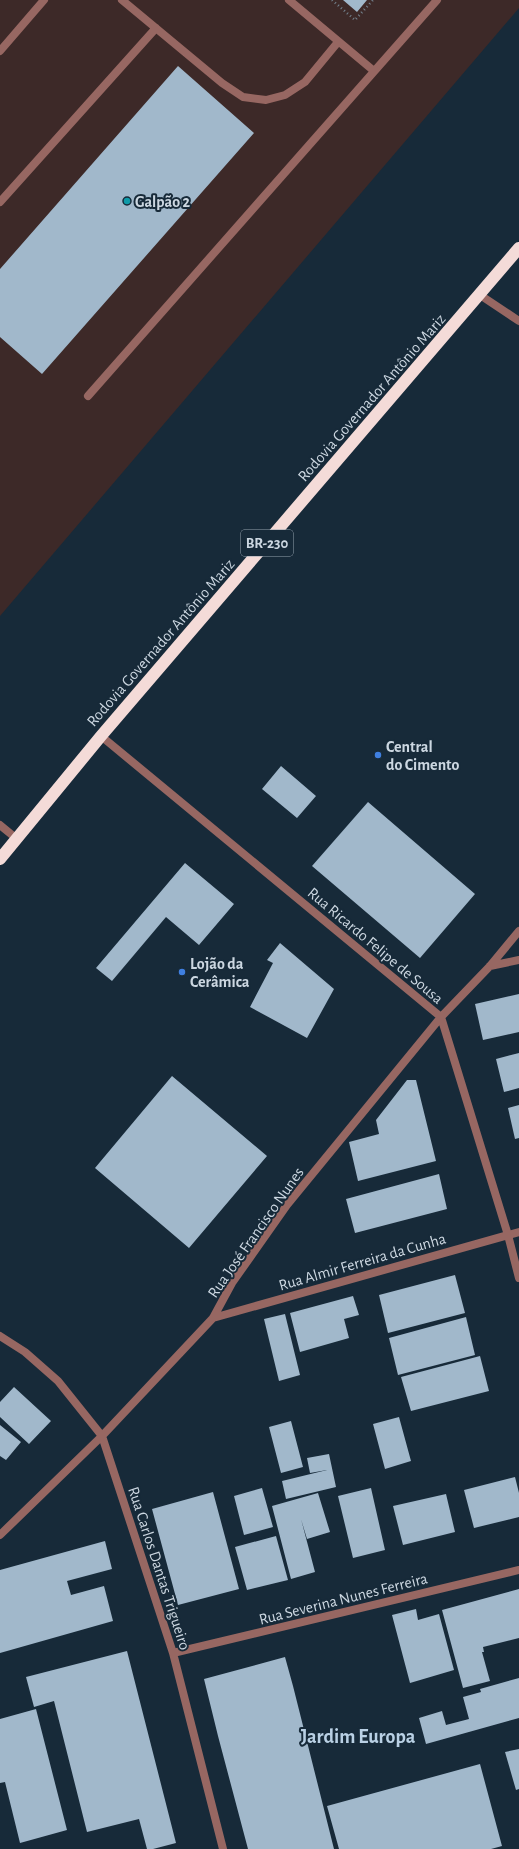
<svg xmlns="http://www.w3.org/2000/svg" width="519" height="1849" font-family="'Alegreya Sans',sans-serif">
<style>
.commercial{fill:#3d2928}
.building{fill:#a1b8cb}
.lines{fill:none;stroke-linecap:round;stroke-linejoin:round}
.path{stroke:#758490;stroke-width:2.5;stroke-dasharray:1 3;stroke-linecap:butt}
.lane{stroke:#976762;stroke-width:8}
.street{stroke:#976762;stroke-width:8}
.highway{stroke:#f4dbd8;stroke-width:12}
.culture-dot{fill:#0f9aa8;stroke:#172a39;stroke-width:1.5}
.shop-dot{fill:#3f7fe0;stroke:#172a39;stroke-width:1.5}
.labels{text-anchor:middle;stroke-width:4;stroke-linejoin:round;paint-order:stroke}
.shield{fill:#172a39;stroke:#96a3af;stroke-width:1}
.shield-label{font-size:15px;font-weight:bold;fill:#ccd7e1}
.poi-label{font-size:16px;font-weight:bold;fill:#ccd7e1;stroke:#172a39;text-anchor:start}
.street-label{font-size:16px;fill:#ccd7e1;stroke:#172a39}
.district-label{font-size:20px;font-weight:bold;fill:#b9d0e4;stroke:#172a39}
</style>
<rect width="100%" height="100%" fill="#172a39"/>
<path class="commercial" d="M0 0H519V8L0 616Z"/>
<path class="building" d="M343 0H367L357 12Z
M178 66 254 133 42 374 0 337V269Z
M281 766 316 796 297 818 262 789Z
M368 802 475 894 420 958 312 866Z
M185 863 234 904 199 945 166 917 112 981 96 968Z
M280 943 334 989 307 1038 250 1007 273 963 267 960Z
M519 994V1032L483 1040 475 1004Z
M519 1053V1088L504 1092 496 1059Z
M172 1076 267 1156 189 1248 95 1168Z
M407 1080H416L436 1161 358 1181 349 1142 379 1134 376 1120Z
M519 1105V1138L515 1139 508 1108Z
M439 1174 447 1209 355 1233 346 1199Z
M455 1275 465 1313 388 1333 379 1295Z
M353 1296 359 1315 344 1319 349 1338 300 1352 290 1313Z
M285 1314 300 1375 279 1381 264 1319Z
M466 1317 475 1355 398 1375 389 1338Z
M480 1356 489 1391 411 1411 401 1377Z
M14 1387 51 1421 29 1444 0 1417V1402Z
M399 1417 411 1461 385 1469 373 1424Z
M291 1421 303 1467 281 1473 269 1427Z
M0 1425 21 1442 6 1460 0 1456Z
M329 1454 336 1487 286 1499 282 1481 327 1470 310 1473 307 1458Z
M515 1477 519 1493V1517L474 1528 464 1490Z
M262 1488 273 1527 244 1535 234 1496Z
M371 1488 385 1550 353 1558 338 1496Z
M213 1492 239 1589 178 1605 152 1509Z
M318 1493 330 1532 307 1539 301 1519 315 1572 291 1579 272 1506Z
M446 1494 455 1532 403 1545 393 1506Z
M276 1536 288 1580 247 1590 235 1547Z
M105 1541 112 1569 67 1581 71 1595 104 1586 113 1621 0 1653V1570Z
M519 1589V1638L483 1647 484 1652H482L490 1681 463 1688 442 1610Z
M416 1609 418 1620 439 1614 454 1670 410 1683 392 1615Z
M127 1651 176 1843 153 1849H147L139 1819 87 1832 54 1701 34 1707 26 1677Z
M285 1657 293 1686 334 1849H248L218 1736 204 1679Z
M519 1678V1718L426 1744 419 1718 442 1711 446 1725 469 1719 463 1697 481 1692 480 1689Z
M36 1709 67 1830 20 1843 5 1782 0 1783V1719Z
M519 1749V1789L516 1790 505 1752Z
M480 1764 502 1846 491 1849H339L327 1806Z"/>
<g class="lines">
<path class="path" d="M332 0 355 20 373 0"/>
<path class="lane" d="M122 0 222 83 243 97 266 100 285 95 305 82 338 42
M289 0 374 71
M0 51 44 0
M0 202 156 28
M88 396 437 0"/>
<path class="street" d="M480 295 519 321
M101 736 441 1017 508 1235 519 1278
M0 825 17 839
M490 966 519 960
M213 1318 519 1232
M0 1336 25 1352 58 1381 102 1436 173 1653 223 1849
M0 1535 102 1436 213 1318 232 1283 287 1205 441 1017 490 966 519 931
M173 1653 519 1570"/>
<path class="highway" d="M0 859 101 736 519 248"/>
</g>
<circle class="culture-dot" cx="127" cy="201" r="4"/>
<g class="shop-dot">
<circle cx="378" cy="755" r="4"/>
<circle cx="182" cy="972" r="4"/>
</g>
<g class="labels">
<rect class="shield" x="241" y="530" width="52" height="26" rx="3"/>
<g class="shield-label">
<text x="267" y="548">BR-230</text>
</g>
<g class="poi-label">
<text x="135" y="207">Galpão 2</text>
<text x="386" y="752">Central<tspan x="386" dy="18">do Cimento</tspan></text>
<text x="190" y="969">Lojão da<tspan x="190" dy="18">Cerâmica</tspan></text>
</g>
<g class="street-label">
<text transform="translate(371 397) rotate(-49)" y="6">Rodovia Governador Antônio Mariz</text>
<text transform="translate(160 642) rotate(-49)" y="6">Rodovia Governador Antônio Mariz</text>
<text transform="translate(376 945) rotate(40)" y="6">Rua Ricardo Felipe de Sousa</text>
<text transform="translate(255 1232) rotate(-55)" y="6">Rua José Francisco Nunes</text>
<text transform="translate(362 1261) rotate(-16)" y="6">Rua Almir Ferreira da Cunha</text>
<text transform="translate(160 1568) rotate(72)" y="6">Rua Carlos Dantas Trigueiro</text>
<text transform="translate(343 1598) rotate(-14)" y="6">Rua Severina Nunes Ferreira</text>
</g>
<g class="district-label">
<text x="358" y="1743">Jardim Europa</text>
</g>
</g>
</svg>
